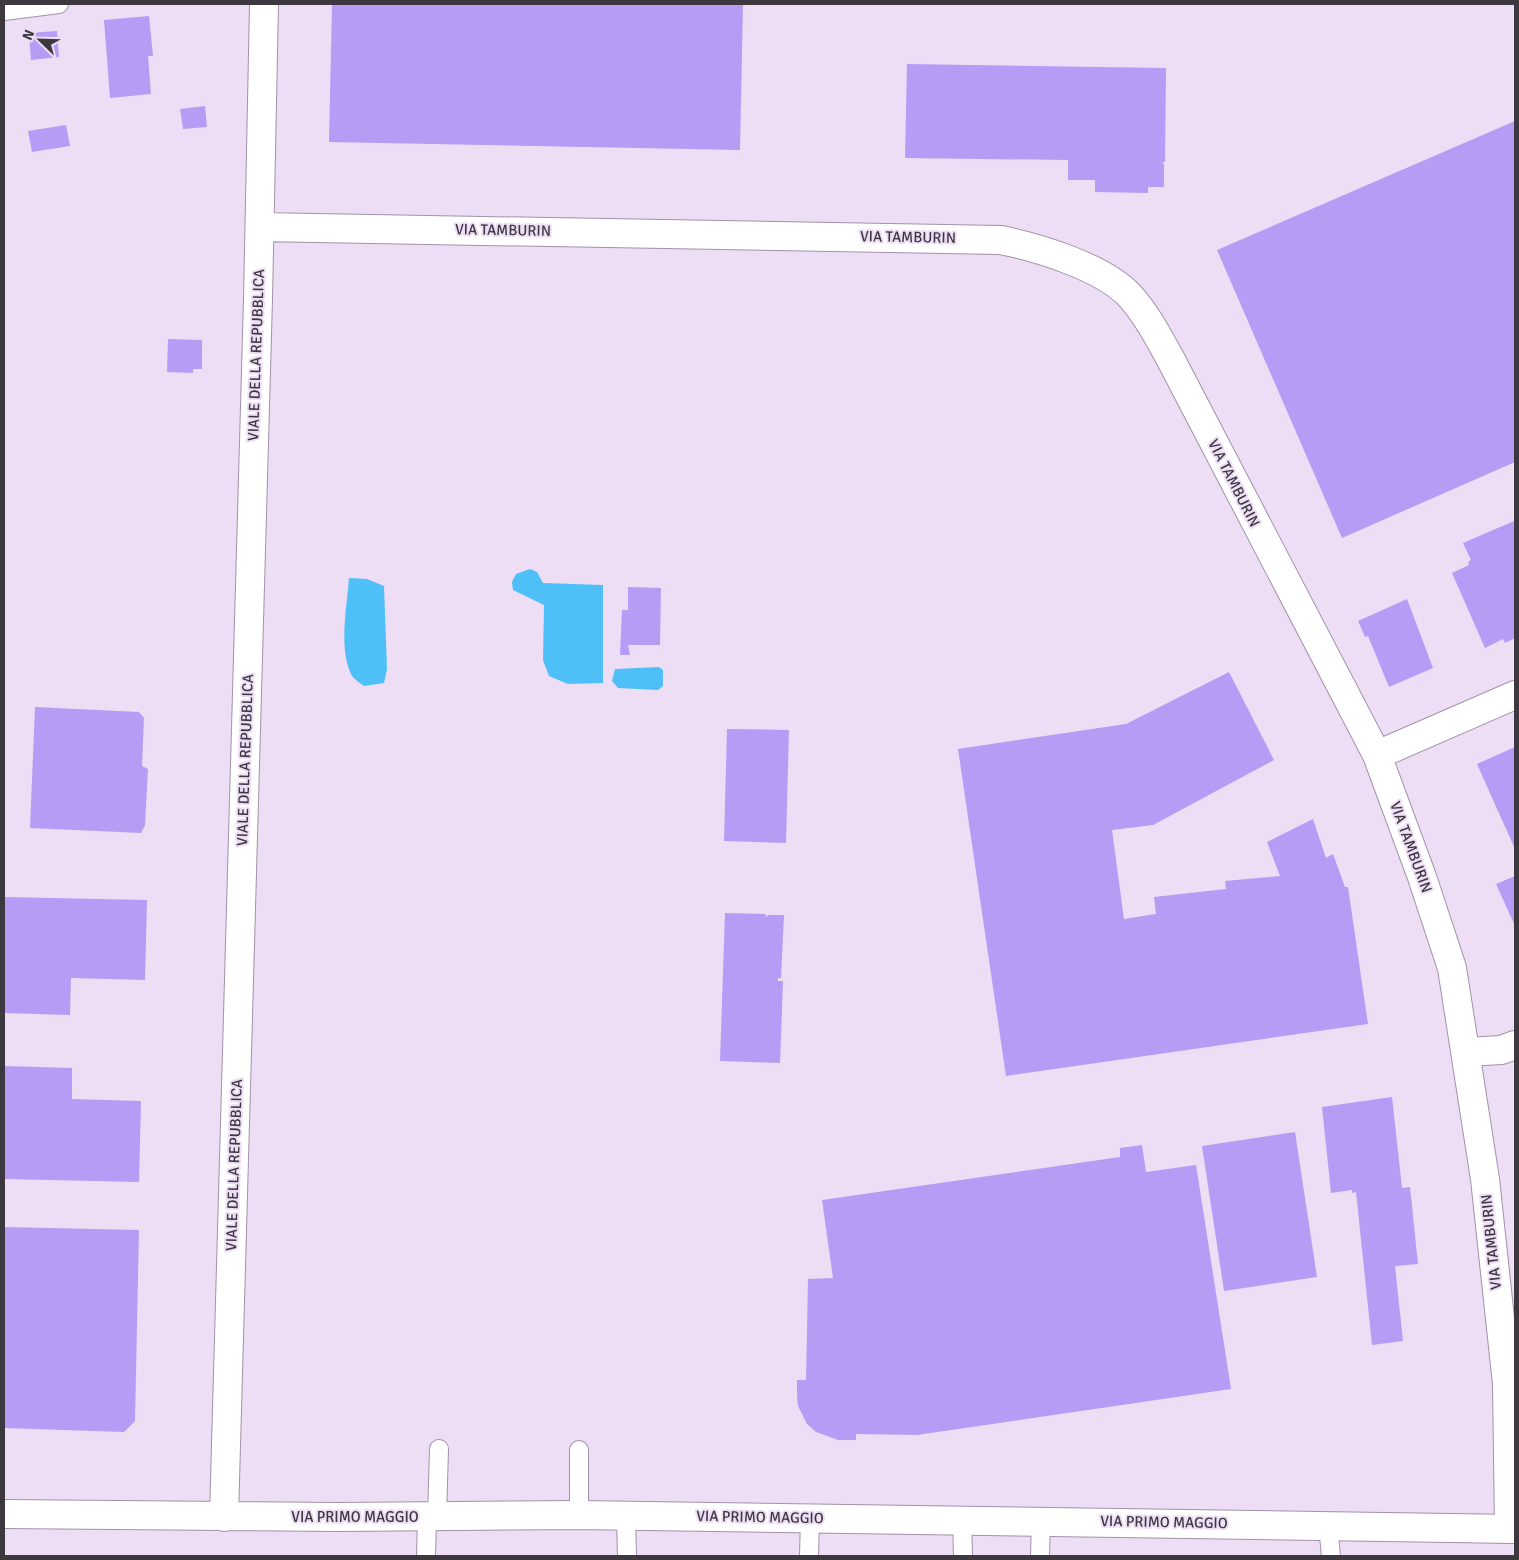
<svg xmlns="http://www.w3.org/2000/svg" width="1519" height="1560" font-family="Signika,sans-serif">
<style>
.water{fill:#4fbff7}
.building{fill:#b79cf5}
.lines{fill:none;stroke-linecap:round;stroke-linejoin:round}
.lane-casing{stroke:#a192a9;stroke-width:20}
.street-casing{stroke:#a192a9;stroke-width:30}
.lane{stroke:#fff;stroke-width:18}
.street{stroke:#fff;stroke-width:28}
.labels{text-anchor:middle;stroke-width:4;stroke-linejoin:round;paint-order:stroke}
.street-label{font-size:15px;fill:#3d3740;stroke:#edddf5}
</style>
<rect width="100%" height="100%" fill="#edddf5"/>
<path class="water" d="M530 569 537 572 543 583 603 585V683L568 684 549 676 543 660 544 605 513 590 512 582 516 574Z
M349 578 367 579 384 586 387 669 384 683 364 686C360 683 355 680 352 676 338 648 347 608 349 578Z
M659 667 663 670V686L658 690 618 688 612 681 615 669Z"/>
<path class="building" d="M332 4H743L740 150 329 142Z
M149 16 153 56H148L151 94 110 98 104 20Z
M57 31 59 57 31 60 29 33Z
M907 64 1166 68 1165 162H1162L1164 164V187H1148V193L1095 192V180H1068V160L905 158Z
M205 106 207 127 183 129 180 109Z
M1515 121V462L1342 538 1217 250Z
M66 125 70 146 32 152 28 131Z
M168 339 202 340V369H193V373L167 372Z
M1515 518V638L1505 643 1503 639 1485 648 1452 573 1469 565 1468 562 1471 560 1463 543 1514 521Z
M628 587 661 588 660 645H628L630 655H620L622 610H628Z
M1407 599 1433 668 1389 687 1368 636 1365 637 1358 621Z
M1229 672 1274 760 1153 825 1112 830 1124 919 1156 914 1154 897 1226 889 1225 881 1280 876 1267 842 1313 819 1326 858 1333 854 1345 887H1348L1368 1024 1006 1076 958 749 1126 724Z
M35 707 139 712 144 718 142 766 148 769 145 825 141 833 30 828Z
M727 729 789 730 786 843 724 841Z
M1515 747V849L1477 764Z
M1515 876V926L1496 884Z
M4 897 147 900 145 980 71 978 70 1015 4 1013Z
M725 913 765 914 767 917 768 915H784L781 978H778V981H783L780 1063 720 1061Z
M4 1066 72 1068V1099L141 1101 139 1182 4 1179Z
M1392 1097 1402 1188 1410 1187 1418 1264 1395 1266 1403 1341 1372 1345 1356 1192 1352 1193V1190L1331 1193 1322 1107Z
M1295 1132 1317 1277 1224 1291 1202 1146Z
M1142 1145 1146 1172 1196 1165 1231 1389 917 1435 856 1434V1440H838L816 1432 807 1424 798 1406 797 1396V1380H806L808 1279 833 1278 822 1200 1120 1157V1148Z
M4 1227 139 1230 135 1421 124 1432 4 1428Z"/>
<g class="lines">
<g class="lane-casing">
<path id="lane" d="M4 11 59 4
M579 1515V1450
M626 1516 627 1556
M437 1517 439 1449
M962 1519 963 1556
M1328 1526 1331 1556
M426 1556 427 1517
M809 1556 810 1518
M1040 1556 1041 1520"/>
</g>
<g class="street-casing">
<path id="street" d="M260 227 1001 240C1039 248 1103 267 1130 296 1147 315 1159 338 1171 360L1377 755 1422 877 1452 968 1485 1179 1507 1384 1509 1529
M1377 755 1515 695
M1467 1052 1501 1050 1515 1045
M4 1514 338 1517 579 1515 1515 1529
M224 1517 258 299 264 4"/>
</g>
<use href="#lane" class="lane"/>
<use href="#street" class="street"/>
</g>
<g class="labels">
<g class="street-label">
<text transform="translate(503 230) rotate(1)" y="5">VIA TAMBURIN</text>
<text transform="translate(908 237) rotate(1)" y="5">VIA TAMBURIN</text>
<text transform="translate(256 355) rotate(-88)" y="5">VIALE DELLA REPUBBLICA</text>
<text transform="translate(1234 483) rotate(63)" y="5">VIA TAMBURIN</text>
<text transform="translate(245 760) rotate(-88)" y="5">VIALE DELLA REPUBBLICA</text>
<text transform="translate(1411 847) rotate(70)" y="5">VIA TAMBURIN</text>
<text transform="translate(234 1165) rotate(-88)" y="5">VIALE DELLA REPUBBLICA</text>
<text transform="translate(1491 1242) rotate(-96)" y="5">VIA TAMBURIN</text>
<text x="355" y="1522">VIA PRIMO MAGGIO</text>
<text transform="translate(760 1517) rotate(1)" y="5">VIA PRIMO MAGGIO</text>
<text transform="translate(1164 1522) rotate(1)" y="5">VIA PRIMO MAGGIO</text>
</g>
</g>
<rect width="1519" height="1560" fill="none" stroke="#3d3740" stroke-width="10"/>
<g transform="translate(40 40) rotate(293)" stroke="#edddf5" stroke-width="4" paint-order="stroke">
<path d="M0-4L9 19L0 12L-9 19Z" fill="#3d3740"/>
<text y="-8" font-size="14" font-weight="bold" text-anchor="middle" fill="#3d3740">N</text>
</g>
</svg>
